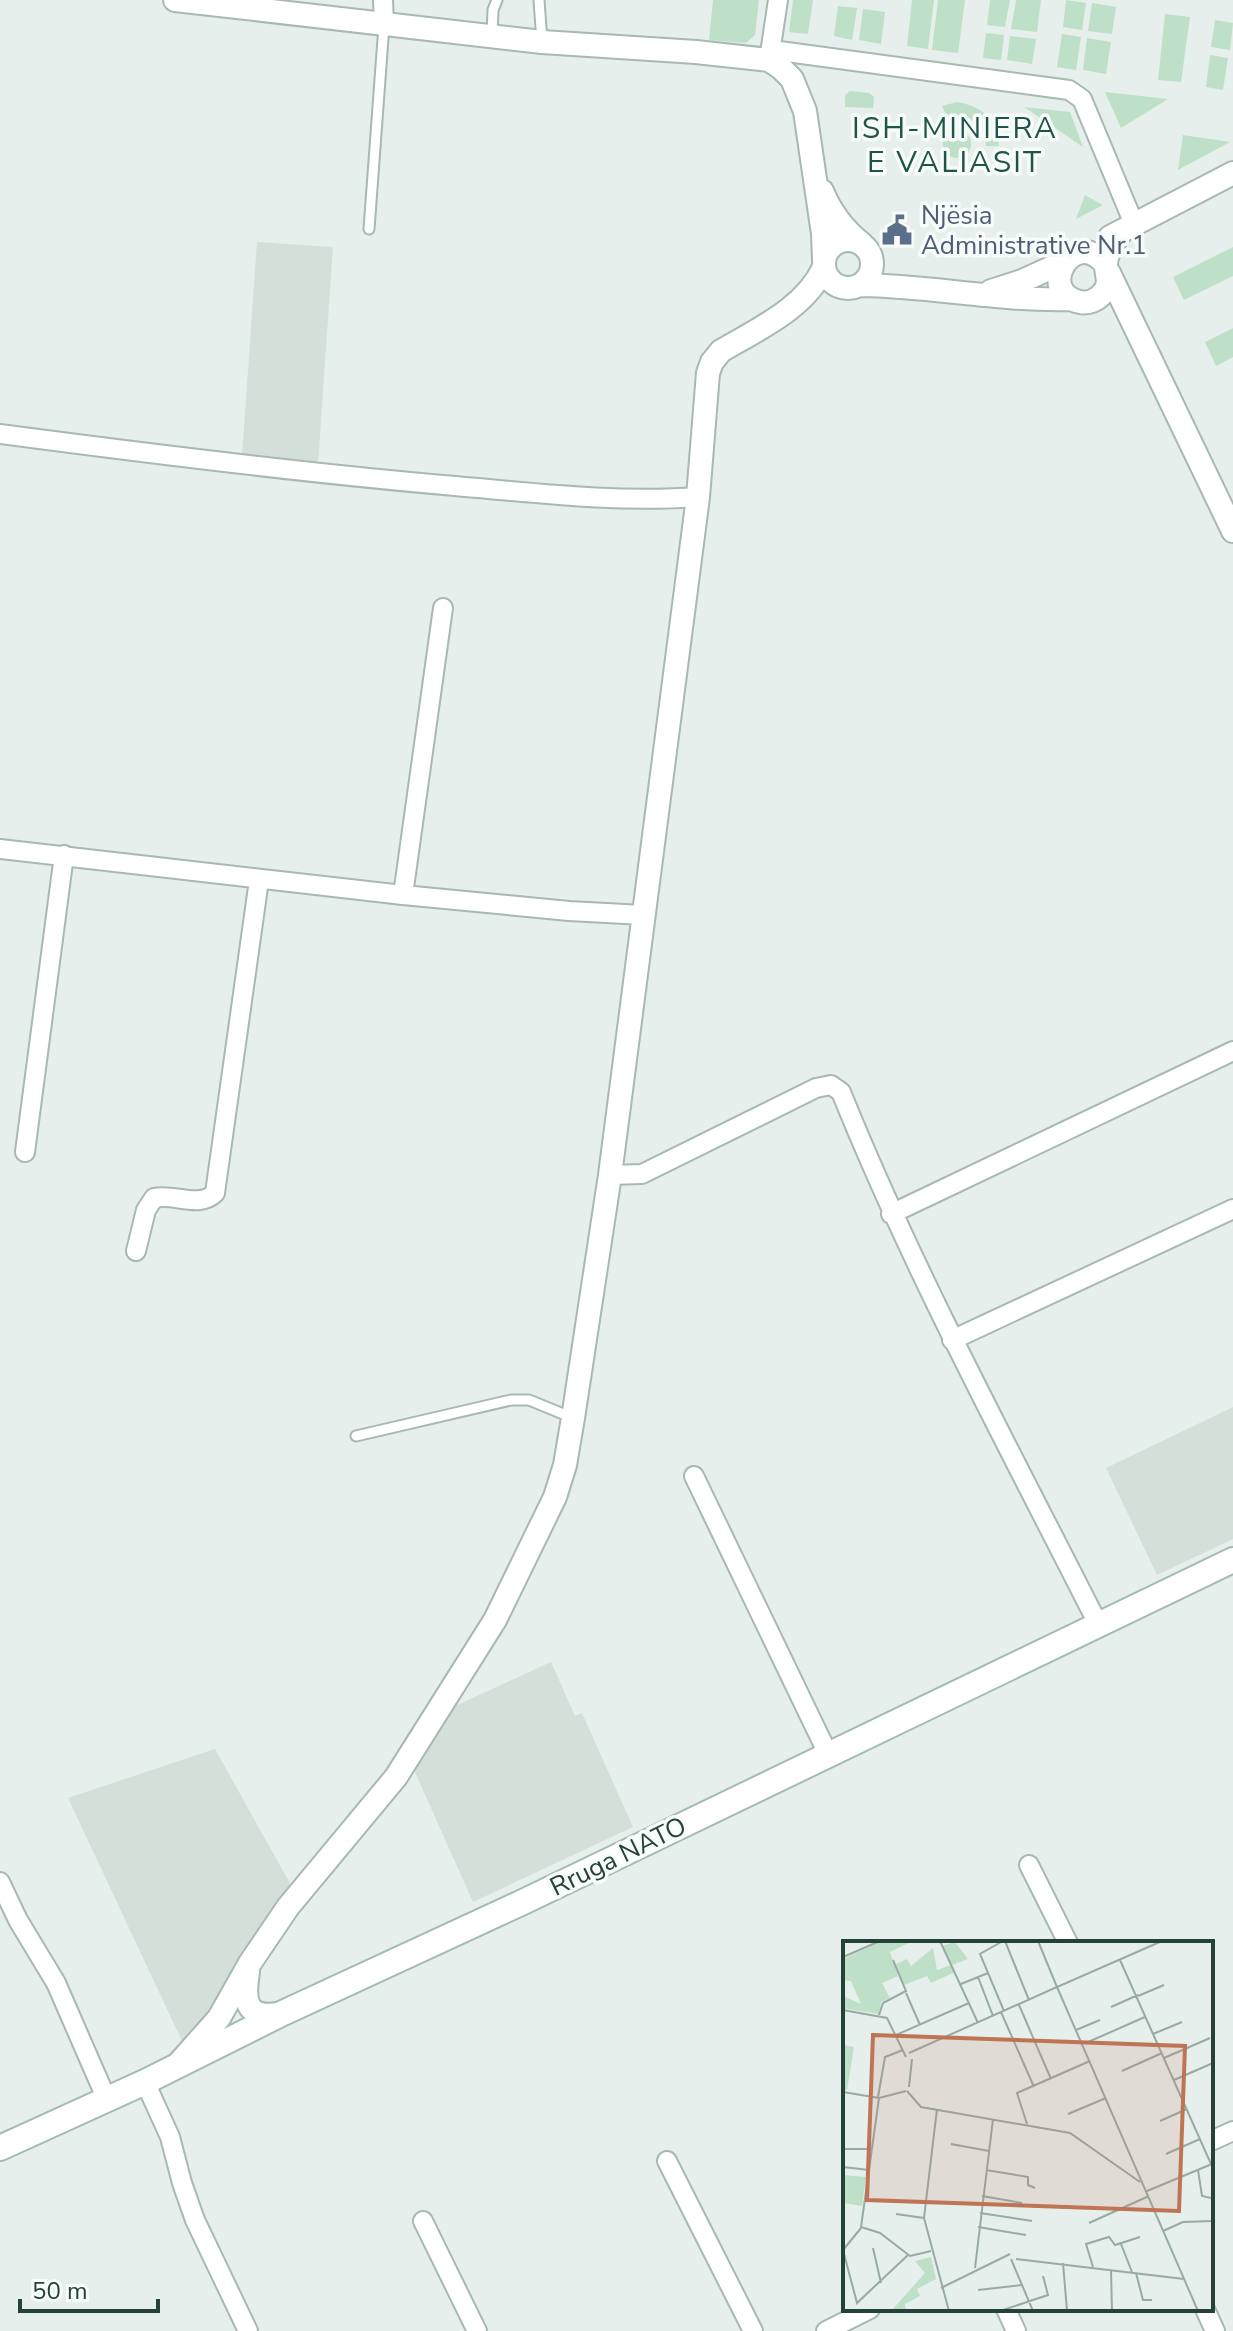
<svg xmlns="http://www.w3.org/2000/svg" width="1233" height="2331" font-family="'Nunito Sans',sans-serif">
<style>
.built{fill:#d4dfda}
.green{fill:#bfe0c8}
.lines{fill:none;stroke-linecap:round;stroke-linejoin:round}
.service-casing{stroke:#a8b8b2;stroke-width:13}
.minor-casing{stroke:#a8b8b2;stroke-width:22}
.tertiary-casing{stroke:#a8b8b2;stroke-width:26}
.secondary-casing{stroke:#a4bbb3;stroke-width:28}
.service{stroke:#fff;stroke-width:9}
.minor{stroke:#fff;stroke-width:18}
.tertiary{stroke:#fff;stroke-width:22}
.secondary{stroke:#fff;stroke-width:24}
.labels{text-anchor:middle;stroke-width:7;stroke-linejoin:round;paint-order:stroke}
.service-label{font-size:26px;fill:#4e5e75;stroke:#f7fbf9;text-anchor:start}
.street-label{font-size:26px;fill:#24423a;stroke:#f7fbf9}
.quarter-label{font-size:30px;letter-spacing:2px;fill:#1f5548;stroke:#f7fbf9}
.inset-road{fill:none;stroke:#98aaa4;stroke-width:2}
.view{fill:#c07456;fill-opacity:0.15;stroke:#c07456;stroke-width:4}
.inset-edge{fill:none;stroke:#24423a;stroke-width:4}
</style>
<rect width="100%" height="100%" fill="#e6efeb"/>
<path class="built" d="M257 242 333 247 318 464 242 456Z
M1233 1407V1539L1157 1575 1106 1468Z
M551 1662 575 1716 582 1713 633 1827 473 1902 414 1770 453 1707Z
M215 1749 292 1887 246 1948 207 2014 182 2041 68 1798Z"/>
<path class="green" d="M713 0H759L755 35 746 43 709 40Z
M793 0H813L808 34 789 32Z
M912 0H934L928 49 907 46Z
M938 0H965L958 53 932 50Z
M990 0H1010L1005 27 987 25Z
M1016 0H1041L1037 32 1011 29Z
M1066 0 1086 3 1082 30 1063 27Z
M1092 3 1116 7 1112 34 1088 31Z
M838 6 857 8 852 40 834 36Z
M863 9 885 12 881 44 859 40Z
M1165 14 1190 17 1181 82 1158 80Z
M1215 20 1233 23 1230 50 1211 47Z
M986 33 1004 35 1001 60 983 58Z
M1062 34 1081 37 1076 70 1057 67Z
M1010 36 1036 39 1032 64 1007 60Z
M1087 38 1111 42 1106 74 1083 70Z
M1210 55 1228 58 1223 90 1206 87Z
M850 91 869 93 874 97 873 108 845 107V95Z
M1105 92 1168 99 1121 128Z
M957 102C982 106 998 120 999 146H986C984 123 968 111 947 117L942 106Z
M1024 107 1070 112 1083 147Z
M943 144a14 14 0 1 1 28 0a14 14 0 1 1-28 0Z
M1183 135 1230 142 1178 170Z
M1085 195 1103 205 1076 219Z
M1233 247V276L1184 300 1173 277Z
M1233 328V357L1216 366 1205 342Z"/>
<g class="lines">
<g class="service-casing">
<path id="service" d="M539 0 542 42
M492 36 493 10 497 0
M369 229 384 25
M356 1436 511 1400H529L573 1418"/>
</g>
<g class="minor-casing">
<path id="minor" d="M383 0 384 25
M772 50 1069 90 1082 99 1134 224
M769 60 778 0
M0 434C151 454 303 473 455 486 536 493 617 503 698 497
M0 849 403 895 569 911 643 915
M403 895 443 608
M25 1152 64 855
M610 1175 642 1174 816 1088 831 1085 841 1092C915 1275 1009 1448 1098 1624
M891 1214 1233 1051
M136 1251 146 1210 154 1198C174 1193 199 1209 215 1193L259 880
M952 1340 1233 1209
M694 1476 828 1754
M1029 1865 1068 1943
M0 1882 18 1920 56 1983 107 2100
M145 2082 170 2137 182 2183 195 2220 248 2331
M1211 2141 1233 2131
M667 2161 753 2331
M423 2221 477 2331
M1006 2309 1016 2331
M1205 2309 1215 2331
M826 2331 870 2309"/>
</g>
<g class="tertiary-casing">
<path id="tertiary" d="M175 0 542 42 696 52 769 60 781 68 792 79 805 111 823 234 824 259
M822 191C831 213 844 230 862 244
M1110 237 1233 173
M824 264a24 24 0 1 1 48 0a24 24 0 1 1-48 0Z
M1106 265C1073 224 1035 293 1080 302 1088 304 1097 300 1102 294 1112 284 1106 276 1106 265 1106 253 1115 240 1122 231
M1109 273 1233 531
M861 285C931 286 1000 301 1070 299
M991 291 1022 281 1064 262
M248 1972C243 2004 247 2020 283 2013
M179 2063 219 2018 250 1963 288 1907 396 1777 495 1620 555 1497 565 1465 573 1418 610 1175 698 497 708 373 712 362 721 351C758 329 806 308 824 267"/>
</g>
<g class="secondary-casing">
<path id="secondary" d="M0 2148 145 2082 283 2013 523 1902 1233 1560"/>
</g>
<use href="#service" class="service"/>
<use href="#minor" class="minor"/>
<use href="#tertiary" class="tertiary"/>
<use href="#secondary" class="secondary"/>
</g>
<defs>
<g id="civic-bare" transform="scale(2.4)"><path d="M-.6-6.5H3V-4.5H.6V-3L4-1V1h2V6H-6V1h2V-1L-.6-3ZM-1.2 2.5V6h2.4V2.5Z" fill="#5c6f8a" stroke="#f7fbf9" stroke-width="2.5" paint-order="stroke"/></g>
</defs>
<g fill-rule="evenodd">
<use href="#civic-bare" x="897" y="230"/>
</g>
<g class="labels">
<g class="service-label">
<text x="921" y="224">Njësia<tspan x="921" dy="30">Administrative Nr.1</tspan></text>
</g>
<g class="street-label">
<text transform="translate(618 1856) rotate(-26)" y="9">Rruga NATO</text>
</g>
<g class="quarter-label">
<text x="955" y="138">ISH-MINIERA<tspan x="955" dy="34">E VALIASIT</tspan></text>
</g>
</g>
<g transform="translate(843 1941)">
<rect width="370" height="370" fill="#e6efeb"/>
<path d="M39 0H70L47 11 55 35 39 42 47 57 38 61 36 73 0 67V55L18 63 8 40 0 39V18ZM112 1 125 18 109 24 112 31 88 42 84 35 61 44 53 23 64 18 68 25 90 7 94 29 108 24 99 5ZM0 104 11 106 4 149 0 148ZM0 234 23 236 19 265 0 262ZM88 316 93 338 74 348 77 355 62 363 63 370H48L82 332 72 320Z" fill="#bfe0c8"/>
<path class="inset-road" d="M97 0 135 82M160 0 137 13 161 70M162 0 186 59M319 0 214 46 355 370M0 16 37 0M277 19 368 223M135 36 150 75M118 43 145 32M63 52 77 84M295 55 321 44M176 64 208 138M268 66 295 54M0 69 44 77 63 116M158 71 191 146M36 74 40 62 63 50 50 19M233 89 257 79M310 93 339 81M53 94 126 62M245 101 302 76M66 112 214 46 195 0M321 117 367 97M279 130 319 112M331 139 370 122M66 146 69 118M64 150 78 166 227 192 297 241M0 151 36 157 63 150M35 156 42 116 60 109M36 157 18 286 37 292 67 315 88 310M94 168 81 277 106 370M225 173 263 157M317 180 344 168M184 183 174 152 247 120M108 203 146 210M0 208H29M323 213 357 198M0 226 26 229M143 229 185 236V244L192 247M355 229 359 255 368 257M304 250 369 223M139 255 179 262M137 272 189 280M53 273 81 277M246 282 306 255M135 286 183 294M320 290 340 281 370 280M278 303 289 331M30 307 38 342M0 309 14 362 65 314M0 309 18 287M168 318 190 370M173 318 341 338M220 322 224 370M250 326 243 303 266 296 272 304 297 296M132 327 150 178M268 329 269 370M293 332 300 359H309M98 347 167 313M135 349 179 344M157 370 205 354 200 335"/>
<path class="view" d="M30 94 342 105 336 270 24 259Z"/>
<rect width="370" height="370" class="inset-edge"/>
</g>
<path d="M20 2299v12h138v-12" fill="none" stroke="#24423a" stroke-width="4"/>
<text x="32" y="2299" font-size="24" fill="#24423a" stroke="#f7fbf9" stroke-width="6" paint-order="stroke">50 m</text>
</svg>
